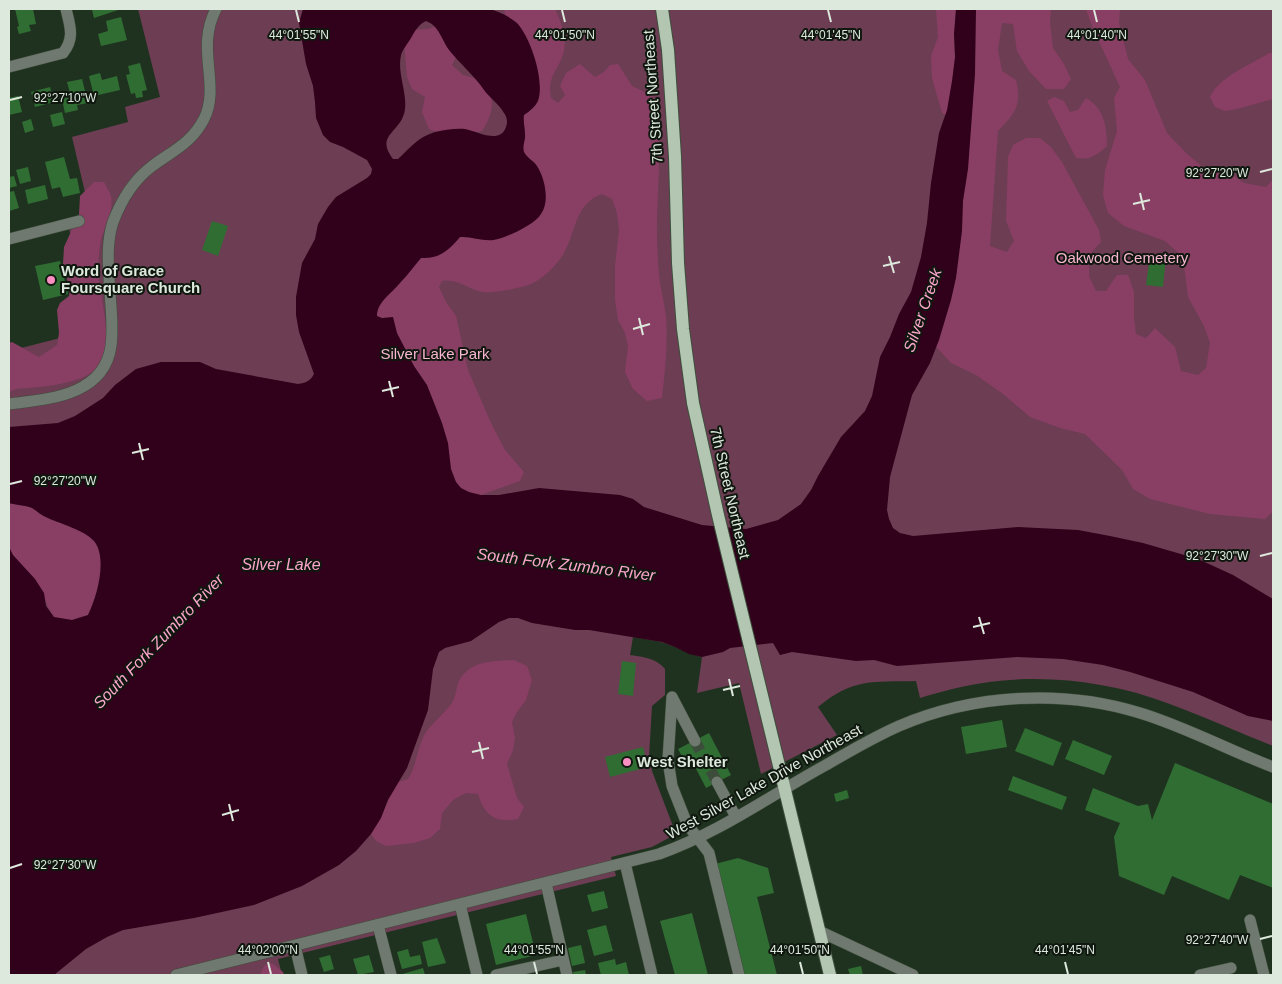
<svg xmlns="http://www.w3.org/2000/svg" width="1282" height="984" font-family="Helvetica,sans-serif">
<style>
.green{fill:#6c3d53}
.forest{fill:#893f64}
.water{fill:#31001b;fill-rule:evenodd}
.building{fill:#306d33}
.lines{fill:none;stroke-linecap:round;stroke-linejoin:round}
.minor-tunnel{stroke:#3c4d3c;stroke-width:11;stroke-dasharray:11 5.5;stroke-linecap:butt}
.minor-casing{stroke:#3e4f3d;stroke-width:12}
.major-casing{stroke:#3e4f3d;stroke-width:14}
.minor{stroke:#70796f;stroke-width:11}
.major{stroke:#b3c6b2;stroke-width:12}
.ticks{fill:none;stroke:#dee9dd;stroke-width:2}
.poi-dot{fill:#fc8fc2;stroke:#0f170f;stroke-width:2}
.labels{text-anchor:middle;stroke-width:4;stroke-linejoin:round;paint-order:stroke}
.street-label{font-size:15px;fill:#dee9dd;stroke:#0f170f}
.park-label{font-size:15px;fill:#f8b6d2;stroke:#0f170f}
.poi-label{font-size:15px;font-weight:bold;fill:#dee9dd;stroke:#0f170f;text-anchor:start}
.water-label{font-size:16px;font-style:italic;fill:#fba5cc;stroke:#0f170f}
.ticks-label{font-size:12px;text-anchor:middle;fill:#dee9dd;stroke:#0f170f;stroke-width:4;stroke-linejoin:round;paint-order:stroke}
</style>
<rect width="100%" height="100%" fill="#1f321f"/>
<path class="green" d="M138 9H1273V746C1238 732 1203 716 1167 703 1102 679 1029 672 961 687 947 690 933 694 920 698L916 681C873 682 853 678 818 707L837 735 761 774 739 683 697 693 702 657C688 654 678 647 664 643 654 640 643 639 633 637L630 655C644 657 656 658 665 669V695L652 706 649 757 652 771 676 834 652 847 611 857 616 876 278 959 282 975H9V351L92 330 68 224 91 218 72 137 128 122 125 107 160 97Z"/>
<path class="forest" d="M504 9H555C561 21 568 40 563 54 557 73 547 76 551 98L558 103 565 95 560 86 566 73 580 64 595 77 604 72 610 65 618 64 632 86 653 96C665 141 656 188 657 234 657 250 658 267 660 283 662 295 665 306 666 317 668 344 665 371 662 398L647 401 633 389 625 372 628 346 625 333 618 320 615 300V266L619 230 617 213 612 199 602 194C575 203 576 232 564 253 557 265 544 278 531 284 521 288 492 294 482 292 468 289 457 278 442 281L439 287 446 302 456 316 468 370 491 423 505 450 524 472 520 481 470 499 457 490 368 314 398 281 521 159 509 34Z
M936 9H956L954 34 957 97 949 117 942 113 932 78 931 56 938 37Z
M965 9H1051L1050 22 1053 48 1064 64 1071 79 1064 89H1046L1029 71 1017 51 1013 24 1002 23 998 50 1002 71 1016 80C1022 106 1015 113 998 131L990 246 1007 252 1014 241 1006 221 1008 157 1013 145 1026 138H1040L1051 147 1062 162 1099 230 1101 242 1089 255V276L1096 291H1106L1117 275H1128L1134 292V318L1136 334 1146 338 1155 328 1175 347 1181 371 1198 375 1206 368 1210 343 1204 326 1188 297 1183 257 1165 241 1124 226 1108 213 1103 195 1105 170 1117 131 1114 98 1120 87 1092 26 1086 9H1120L1119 23 1128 59 1145 80 1167 133 1187 154 1203 167 1230 173 1244 183 1266 187 1273 179V511L1265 519 1210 514 1150 499 1133 489 1122 470 1085 434 1060 428 1030 417 1003 394 976 375 951 363 931 341Z
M439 25 459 51 452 65 463 75 485 81C495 99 494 113 482 131 459 136 451 138 429 129L422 112 425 97 412 89 407 77 404 42 410 30 428 29Z
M1269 53H1273V99L1237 109 1225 111 1215 107 1210 97C1220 76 1249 66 1269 53Z
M1054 97 1064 101 1070 112 1078 110 1086 98C1104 108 1107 127 1107 146 1096 156 1090 160 1076 158L1047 101Z
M94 182H104C106 186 109 191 111 196 114 211 105 225 101 240 99 248 99 258 98 266 98 292 115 342 101 363 88 385 39 387 16 389L9 392V343L12 342 39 357 57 345 59 333 57 310 60 303 69 296 70 290 63 264 64 247 79 214 80 196Z
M9 503C16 505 25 505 32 508 37 511 42 516 48 518 61 524 85 530 94 541 108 558 97 597 88 615L72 620 54 617C46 606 45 595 37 583 31 573 22 566 14 557 4 544 9 519 9 503Z
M514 660 527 666 532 680 526 700 517 712 512 722 515 738 513 750 507 764 517 798 524 807 518 819C495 823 485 816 478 794L466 793 453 800 442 813 440 829 430 838 414 843 386 846 376 841 368 830 388 785 408 779C417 765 417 747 426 732 433 723 444 713 452 703 456 696 456 688 459 681 470 660 494 661 514 660Z
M272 963 283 972 284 975H260L264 966Z"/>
<path class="water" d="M303 9H490C499 12 509 16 517 23 531 38 545 81 538 101 535 107 530 111 524 115 523 122 525 127 525 134 526 140 522 145 524 152 527 158 534 161 537 166 545 178 550 202 541 214 535 224 510 236 498 239 485 243 473 236 460 237 449 250 440 259 421 258 414 266 408 275 400 283 392 293 377 302 377 316L382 318 393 317 397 333 414 366 427 385 442 423 448 443 451 469 456 482 461 488 469 492 481 495H499L539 488 620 495 633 499 644 507 702 525 746 529 778 520 801 504 811 490 818 476 841 437 865 411 872 396 880 357 890 337 899 314 911 292 921 257 927 223 931 183 939 133 947 110 952 81 955 57 954 34 956 9H976L975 74 968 169 963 201 962 231 956 278 951 300 939 340 930 363 912 395 890 477 887 510 889 519 893 528 900 533 913 536 1018 527 1078 530 1110 536 1143 543 1198 559 1233 575 1273 599V721L1248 716 1193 692 1130 672 1103 665 1063 659 1017 657 897 666 874 660 856 661 792 652 780 655 773 643 730 648 723 652 702 657 689 654 675 647 662 642 589 630H575L532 623 518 618H509L499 622 471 641 445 648 439 652 433 669 428 710 407 768 388 800 381 818 371 834 356 851 339 865 302 886 254 905 194 918 123 930 107 937 86 949 54 975H9V547L13 555 35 579 44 593 46 606 54 617 72 620 88 615C97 597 108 558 94 541 84 530 61 524 48 518 42 516 37 511 32 508 25 505 16 505 9 503V427L58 423 75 416 103 398 115 385 136 369 161 362H200L216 369 298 384C306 383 310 381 314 374L299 332 296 315V297L302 263 315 239 318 224 328 207 336 197 367 178 371 174 372 169 367 160 343 147 330 142 323 135 316 118 315 102 313 86 306 64 299 23ZM426 21C428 22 433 24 435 27 440 32 444 43 449 50 460 64 474 75 484 90 490 98 499 104 504 113 507 117 508 122 506 127 500 145 477 131 465 129 456 128 444 130 435 132 418 137 410 148 398 159H393C374 134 402 133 405 109 407 91 397 73 401 55 403 49 408 43 411 38 415 31 418 25 426 21Z"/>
<path class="building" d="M15 9H33L36 24 29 25 31 31 19 34 17 27 19 26Z
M96 9H121L94 18 92 10Z
M121 17 127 40 101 46 98 34 108 31 106 21Z
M140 63 147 90 142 91 143 97 136 98 135 93 131 94 126 75 130 74 128 66Z
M100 73 102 80 117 76 120 90 94 96 89 76Z
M82 79 88 103 77 105 78 110 65 113 61 95 70 93 67 82Z
M50 87 54 102 35 107 31 92Z
M18 96 22 112 9 115V98Z
M62 112 65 124 53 127 50 115Z
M31 119 34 130 25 133 22 122Z
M64 157 70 179 77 178 80 193 63 197 60 187 52 189 45 162Z
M28 167 31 181 20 184 16 170Z
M14 176 17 186 9 188V177Z
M45 185 48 199 28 204 25 190Z
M14 191 19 208 9 211V192Z
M212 221 228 226 218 256 202 250Z
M1150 256 1166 258 1163 287 1146 285Z
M60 261 68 294 43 300 35 266Z
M622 661 636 663 633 696 618 694Z
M1002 720 1007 747 966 754 961 727Z
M1025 728 1062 743 1053 766 1015 751Z
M709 733 731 775 706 788 692 761 686 764 678 749Z
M1073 740 1112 756 1104 775 1065 759Z
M643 747 648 767 610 777 605 757Z
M1175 763 1273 804V888L1240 875 1229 900 1172 876 1164 895 1119 876 1114 837 1120 823 1085 810 1093 788 1138 806 1148 804 1152 820Z
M1013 776 1067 797 1062 810 1008 790Z
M847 790 849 798 836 802 834 794Z
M738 858 768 868 774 893 757 897 777 975H744L715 864Z
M604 891 608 908 592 912 587 895Z
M692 913 708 975H675L660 921Z
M526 914 536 955 496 965 486 924Z
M606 925 613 951 594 956 587 930Z
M437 938 446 963 428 967 422 942Z
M581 945 585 963 572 966 568 948Z
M408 949 410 957 420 955 422 964 402 969 397 952Z
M330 955 334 969 324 972 319 958Z
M369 955 374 972 358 975 353 959Z
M615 959 616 965 626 962 629 975H601L598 963Z
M861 966 863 975H850L848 969Z
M423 968 425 975H399Z
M585 970 586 975H574L573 972Z"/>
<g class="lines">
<path class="minor-tunnel" d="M695 741 717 782"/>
<g class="minor-casing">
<path id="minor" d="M9 67 63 53C75 38 70 26 66 9
M9 239 79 221
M9 404C48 399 104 396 111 346 114 324 110 301 109 278 108 260 107 240 113 222 121 201 134 180 151 167 172 151 191 144 204 119 221 85 195 49 216 9
M672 697 668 760 672 786 687 824 709 853 739 975
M672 697 695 741
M717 782 736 817
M625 863 652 975
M546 883 567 975
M460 904 477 975
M1250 920 1264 975
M378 925 391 975
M819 931 913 975
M295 946 302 975
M176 975 659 854C719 833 771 795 826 765 850 751 874 737 899 726 974 694 1063 689 1140 713 1186 727 1228 750 1273 767
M496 975 563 960
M1200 975 1231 968"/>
</g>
<g class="major-casing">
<path id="major" d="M662 9 668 50 675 157 678 263 683 329 693 403 718 515 830 975"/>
</g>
<use href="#minor" class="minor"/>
<use href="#major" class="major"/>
</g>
<path class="ticks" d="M296 10 299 22M562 10 565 22M828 10 831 22M1094 10 1097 22M10 100 22 97M1260 172 1272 169M1140 193 1144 210M1133 204 1150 200M889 256 894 273M883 266 900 262M639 318 643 335M633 329 650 324M389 381 393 397M382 391 399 387M139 443 143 460M132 453 149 449M10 484 22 481M1260 556 1272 553M979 617 984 634M973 627 990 623M729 679 733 696M723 690 740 686M479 742 483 759M472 752 489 748M229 804 233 821M222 815 239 810M10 868 22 864M1260 939 1272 936M268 962 271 974M534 962 537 974M800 962 803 974M1065 962 1068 974"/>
<g class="poi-dot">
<circle cx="51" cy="280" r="5"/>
<circle cx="627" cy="762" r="5"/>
</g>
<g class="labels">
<g class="street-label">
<text transform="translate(653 97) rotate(-94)" y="5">7th Street Northeast</text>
<text transform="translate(730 493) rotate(77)" y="5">7th Street Northeast</text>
<text transform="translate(764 782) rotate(-29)" y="5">West Silver Lake Drive Northeast</text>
</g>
<g class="park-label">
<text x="1122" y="263">Oakwood Cemetery</text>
<text x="435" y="359">Silver Lake Park</text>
</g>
<g class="poi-label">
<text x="61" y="276">Word of Grace<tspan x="61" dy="17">Foursquare Church</tspan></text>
<text x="637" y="767">West Shelter</text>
</g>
<g class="water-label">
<text transform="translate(922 310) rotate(-71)" y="6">Silver Creek</text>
<text x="281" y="570">Silver Lake</text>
<text transform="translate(566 564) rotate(7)" y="6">South Fork Zumbro River</text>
<text transform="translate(158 641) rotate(-46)" y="6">South Fork Zumbro River</text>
</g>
</g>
<g class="ticks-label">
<text x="299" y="39">44°01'55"N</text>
<text x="565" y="39">44°01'50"N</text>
<text x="831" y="39">44°01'45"N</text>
<text x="1097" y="39">44°01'40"N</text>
<text x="65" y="102">92°27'10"W</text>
<text x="1217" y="177">92°27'20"W</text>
<text x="65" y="485">92°27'20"W</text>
<text x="1217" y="560">92°27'30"W</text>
<text x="65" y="869">92°27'30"W</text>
<text x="1217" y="944">92°27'40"W</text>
<text x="268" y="954">44°02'00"N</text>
<text x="534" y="954">44°01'55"N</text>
<text x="800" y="954">44°01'50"N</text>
<text x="1065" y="954">44°01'45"N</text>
</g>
<rect width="1282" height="984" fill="none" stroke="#dee9dd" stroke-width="20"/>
</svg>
